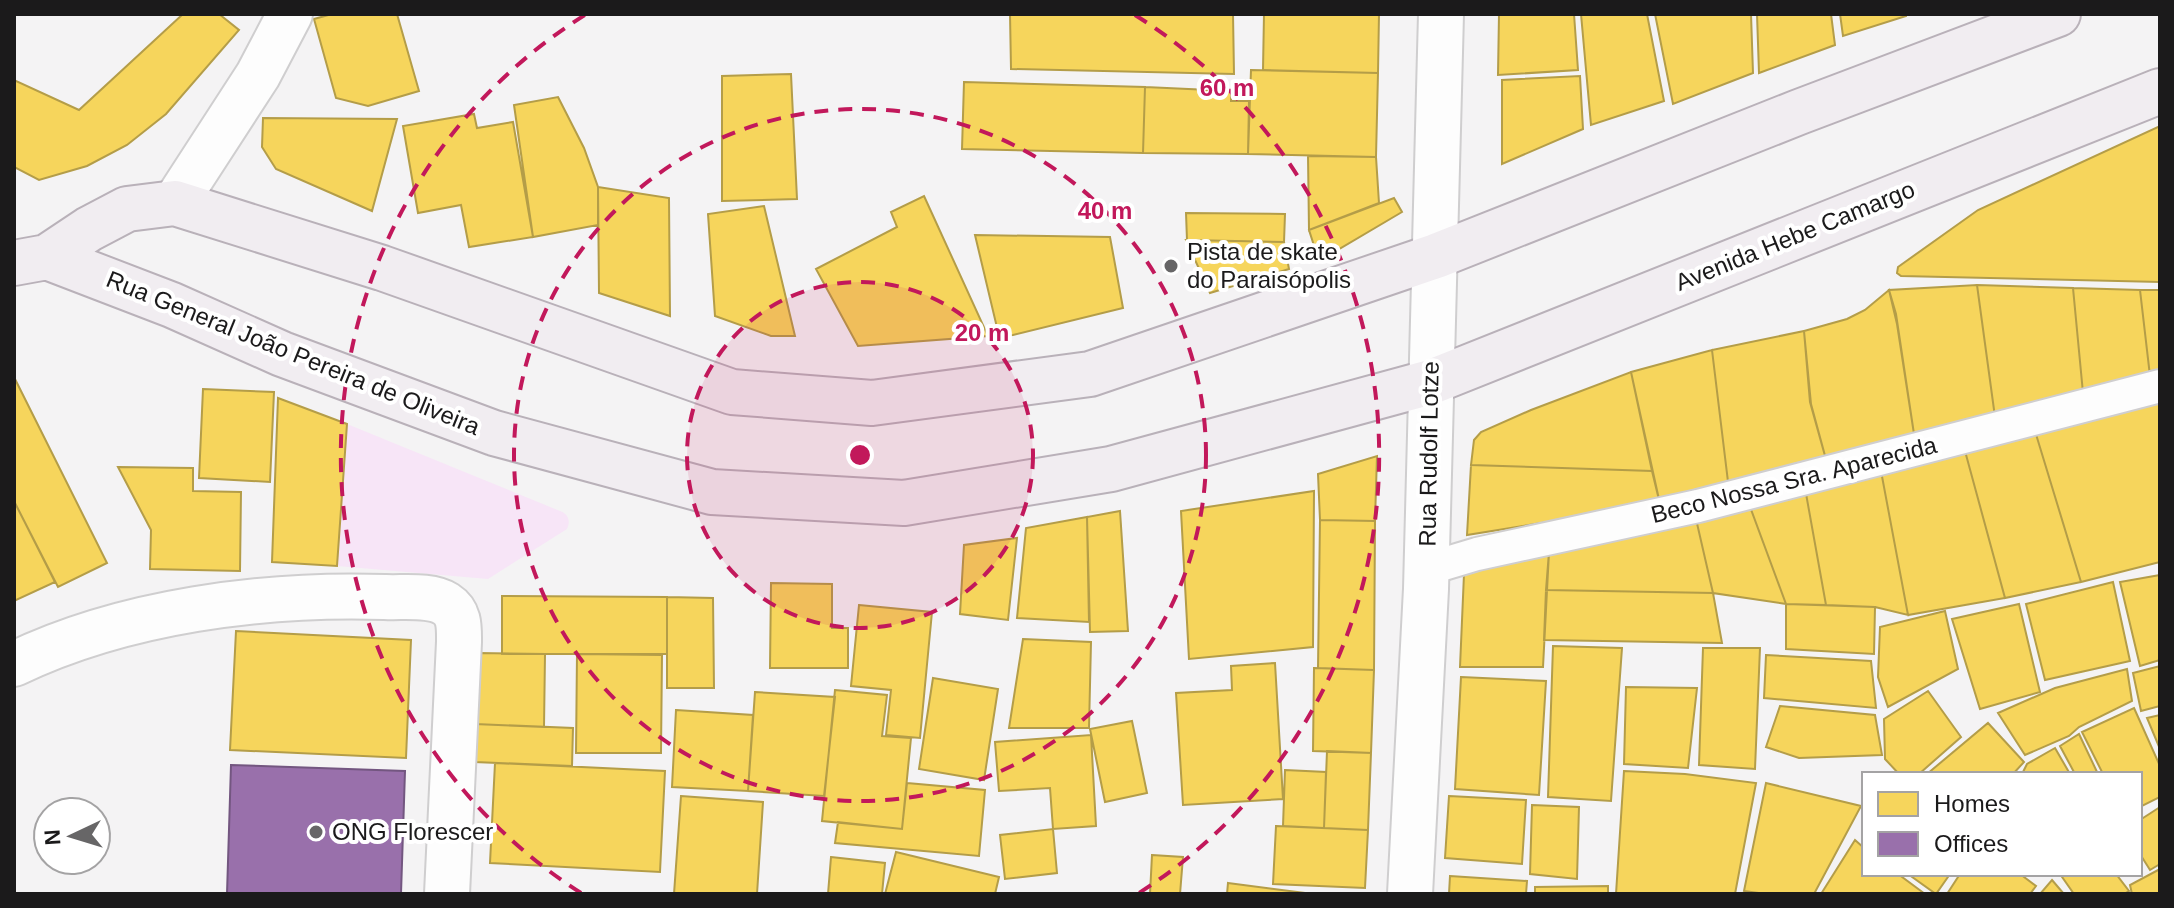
<svg xmlns="http://www.w3.org/2000/svg" width="2174" height="908" font-family="Helvetica,sans-serif">
<style>
.green{fill:#f7e5f7}
.homes{fill:#f6d55c;stroke:#b49d48;stroke-width:2}
.offices{fill:#9970ab;stroke:#735680;stroke-width:2}
.lines{fill:none;stroke-linecap:round;stroke-linejoin:round}
.service-casing{stroke:#cfcecf;stroke-width:36}
.minor-casing{stroke:#cfcecf;stroke-width:48}
.primary-casing{stroke:#b9b1b9;stroke-width:48}
.service{stroke:#fdfdfd;stroke-width:32}
.minor{stroke:#fdfdfd;stroke-width:44}
.primary{stroke:#f1edf1;stroke-width:44}
.ring{fill:none;stroke:#c2185b;stroke-width:4;stroke-dasharray:14 10}
.poi-dot{fill:#676667;stroke:#fff;stroke-width:3}
.labels{text-anchor:middle;stroke-width:8;stroke-linejoin:round;paint-order:stroke}
.street-label{font-size:24px;fill:#1b1a1b;stroke:#fff}
.poi-label{font-size:24px;fill:#1b1a1b;stroke:#fff;text-anchor:start}
.centre{fill:#c2185b;stroke:#fff;stroke-width:4}
.ring-label{font-size:24px;text-anchor:middle;font-weight:bold;fill:#c2185b;stroke:#fff;stroke-width:8;stroke-linejoin:round;paint-order:stroke}
</style>
<rect width="100%" height="100%" fill="#f4f3f4"/>
<path class="green" d="M347 424 560 511C568 514 571 520 567 529L488 579 337 566Z"/>
<path class="homes" d="M183 14H219L239 30 166 114 127 145 87 166 39 180 14 167V80L79 110Z
M332 14H397L419 91 368 106 336 98 314 19Z
M1010 14H1233L1234 74 1011 69Z
M1264 14H1379L1378 73 1263 70Z
M1499 14H1574L1578 70 1498 75Z
M1581 14H1647L1664 101 1591 125Z
M1655 14H1751L1753 73 1673 104Z
M1757 14H1831L1835 45 1759 73Z
M1840 14H1906V16L1843 36Z
M1251 70 1378 73 1376 157 1248 154Z
M791 74 797 199 722 201V76Z
M1580 76 1583 129 1502 164V80Z
M964 82 1145 87 1143 153 962 149Z
M1145 87 1231 91V101H1249L1248 154 1143 153Z
M558 97 584 148 598 187V225L533 237 514 105Z
M474 114 477 128 513 122 533 237 469 247 461 205 418 213 403 126Z
M263 118 397 119 372 211 276 169 262 147Z
M2160 126V282L1901 276 1897 273 1898 267 1978 210Z
M1308 156 1376 157 1379 203 1309 230Z
M598 187 669 198 670 316 599 293Z
M924 196 988 336 858 346 816 269 897 227 891 212Z
M1394 198 1402 212 1319 261 1309 230Z
M764 206 795 336H771L715 316 708 214Z
M1186 213 1285 214 1284 242 1187 240Z
M975 235 1110 237 1123 308 1013 335 999 336Z
M1186 240 1284 242 1289 269 1210 293Z
M1977 285 2073 288 2083 393 1995 417Z
M1977 285 1995 417 1914 434 1896 314 1889 290Z
M2073 288 2140 290 2150 376 2083 393Z
M1889 290 1897 324 1914 434 1827 463 1810 402 1804 331 1847 319 1865 310Z
M2140 290H2160V374L2150 376Z
M1804 331 1811 404 1827 463 1729 490 1712 350Z
M1712 350 1729 490 1660 504 1631 372Z
M1631 372 1652 471 1471 465 1474 440 1481 432 1531 410Z
M14 377 107 563 58 587 14 501Z
M203 389 274 392 270 482 199 478Z
M278 398 347 424 337 566 272 562Z
M2160 398V562L2081 582 2035 431Z
M2035 431 2081 582 2005 598 1965 451Z
M1965 451 2005 598 1908 615 1881 471Z
M1377 456 1375 521 1320 520 1318 474Z
M1471 465 1652 471 1660 504 1467 535Z
M118 467 193 468V491L241 492 240 571 150 569 151 530Z
M1881 471 1908 615 1875 607 1826 605 1805 488Z
M1805 488 1826 605 1786 604 1749 504Z
M1314 491 1313 647 1189 659 1181 511Z
M14 501 55 582 14 601Z
M1749 504 1786 604 1713 593 1696 519Z
M1120 511 1128 631 1090 632 1087 517Z
M1087 517 1089 622 1017 618 1026 528Z
M1696 519 1713 593 1546 590 1549 552Z
M1320 520 1375 521 1374 670 1318 668Z
M1017 538 1008 620 960 614 964 545Z
M1549 552 1543 667H1460L1464 574Z
M2160 575V660L2140 666 2120 582Z
M2113 582 2130 661 2045 680 2026 604Z
M771 583 832 584V628H848V668H770Z
M1546 590 1713 593 1722 643 1544 640Z
M502 596 667 597V654H502Z
M667 597 713 598 714 688H667Z
M1786 604 1875 607 1874 654 1786 649Z
M2019 604 2040 692 1980 709 1952 619Z
M859 605 932 612 920 738 886 735 891 690 851 686Z
M1945 611 1958 669 1888 707 1878 677 1880 627Z
M236 631 411 640 406 758 230 750Z
M1023 639 1091 642 1089 728H1009Z
M1553 646 1622 648 1611 801 1548 797Z
M1703 648H1760L1755 769 1699 765Z
M478 653 545 654 544 727 475 724Z
M577 654 662 655 661 753H576Z
M1766 655 1871 661 1876 708 1764 698Z
M1275 663 1283 799 1183 805 1176 693 1232 690 1231 666Z
M2160 666V706L2141 711 2133 673Z
M1314 668 1374 670 1371 753 1313 751Z
M2127 669 2132 701 2079 727 2069 736 2025 755 1998 713 2055 688Z
M1461 677 1546 681 1539 795 1455 789Z
M933 678 998 689 984 780 919 769Z
M1626 687 1697 688 1688 768 1624 764Z
M835 690 887 695 882 736 911 738 902 829 822 821Z
M1928 691 1961 737 1919 774H1899L1885 759 1884 719Z
M755 692 835 697 824 796 748 791Z
M1780 706 1875 715 1882 755 1799 758 1766 747Z
M2134 708 2160 766V797L2140 807V774H2103L2082 732Z
M676 710 753 715 748 791 672 787Z
M2160 715V749L2147 718Z
M1132 721 1147 793 1105 802 1090 729Z
M1988 723 2024 762 2013 774H1927Z
M475 724 573 728 572 766 475 762Z
M2079 734 2098 774H2075L2060 746Z
M1091 735 1096 826 1053 829 1050 788 999 791 995 742Z
M2055 748 2070 774H2022L2027 764Z
M1327 751 1371 753 1368 830 1324 828Z
M495 763 665 771 660 872 490 863Z
M1285 770 1326 772 1324 828 1283 826Z
M1624 771 1685 774 1756 783 1735 894H1616Z
M907 783 985 790 979 856 835 843 838 822 902 829Z
M1766 783 1861 806 1814 894H1766L1744 891Z
M681 796 763 802 757 894H674Z
M1449 796 1526 800 1522 864 1445 858Z
M1532 805 1579 807 1577 879 1530 874Z
M2160 807V864L2150 870 2140 854V820Z
M1276 826 1368 830 1365 888 1273 884Z
M1053 829 1057 873 1005 879 1000 835Z
M1855 840 1864 848V874H1898L1925 894H1821Z
M896 852 999 877 995 894H885Z
M1152 855 1183 857 1180 894H1150Z
M831 857 885 863 882 894H828Z
M2160 869V894H2132L2130 885Z
M1908 874H1950L1936 894Z
M1960 874H2020L2036 886 2030 894H1947Z
M2060 874H2116L2129 891 2124 894H2074Z
M1450 876 1527 881 1526 894H1449Z
M2052 880 2064 894H2040Z
M1228 883 1313 894H1227Z
M1608 886V894H1535V887Z"/>
<path class="offices" d="M231 765 405 771 401 894H227Z"/>
<g class="lines">
<g class="service-casing">
<path id="service" d="M1427 569 1477 554 1698 506 2160 386"/>
</g>
<g class="minor-casing">
<path id="minor" d="M175 203 258 75 290 14
M14 664C124 611 264 593 385 597 403 598 430 594 446 604 460 613 459 627 459 642L447 894
M1410 894 1426 589 1441 14"/>
</g>
<g class="primary-casing">
<path id="primary" d="M47 257 172 305 282 354 494 433 712 492 904 503 1111 469 1431 382 2160 91
M14 263 47 257 89 229 127 209 175 203 382 268 732 392 872 403 1090 374 1436 256 1799 112 2058 14"/>
</g>
<use href="#service" class="service"/>
<use href="#minor" class="minor"/>
<use href="#primary" class="primary"/>
</g>
<circle cx="860" cy="455" r="173" fill="#c2185b" fill-opacity=".12"/>
<g class="ring">
<circle cx="860" cy="455" r="173"/>
<circle cx="860" cy="455" r="346"/>
<path d="M581 893A519 519 0 0 1 585 15M1135 15A519 519 0 0 1 1139 893"/>
</g>
<g class="poi-dot">
<circle cx="1171" cy="266" r="8"/>
<circle cx="316" cy="832" r="8"/>
</g>
<g class="labels">
<g class="street-label">
<text transform="translate(1795 236) rotate(-22)" y="8">Avenida Hebe Camargo</text>
<text transform="translate(293 353) rotate(22)" y="8">Rua General João Pereira de Oliveira</text>
<text transform="translate(1429 454) rotate(-89)" y="8">Rua Rudolf Lotze</text>
<text transform="translate(1794 480) rotate(-14)" y="8">Beco Nossa Sra. Aparecida</text>
</g>
<g class="poi-label">
<text x="1187" y="260">Pista de skate<tspan x="1187" dy="28">do Paraisópolis</tspan></text>
<text x="332" y="840">ONG Florescer</text>
</g>
</g>
<circle cx="860" cy="455" r="12" class="centre"/>
<g class="ring-label">
<text x="1227" y="96">60 m</text>
<text x="1105" y="219">40 m</text>
<text x="982" y="341">20 m</text>
</g>
<rect width="2174" height="908" fill="none" stroke="#1b1a1b" stroke-width="32"/>
<rect x="1862" y="772" width="280" height="104" fill="#ffffff" stroke="#a4a3a4" stroke-width="2"/>
<rect x="1878" y="792" width="40" height="24" fill="#f6d55c" stroke="#a4a3a4" stroke-width="2"/>
<text x="1934" y="812" font-size="24" fill="#1b1a1b">Homes</text>
<rect x="1878" y="832" width="40" height="24" fill="#9970ab" stroke="#a4a3a4" stroke-width="2"/>
<text x="1934" y="852" font-size="24" fill="#1b1a1b">Offices</text>
<g transform="translate(72 836) rotate(266)"><circle r="38" fill="#ffffff" stroke="#a4a3a4" stroke-width="2"/>
<path d="M0-6L14 30L0 20L-14 30Z" fill="#676667"/>
<text y="-12" font-size="22" font-weight="bold" text-anchor="middle" fill="#1b1a1b">N</text>
</g>
</svg>
